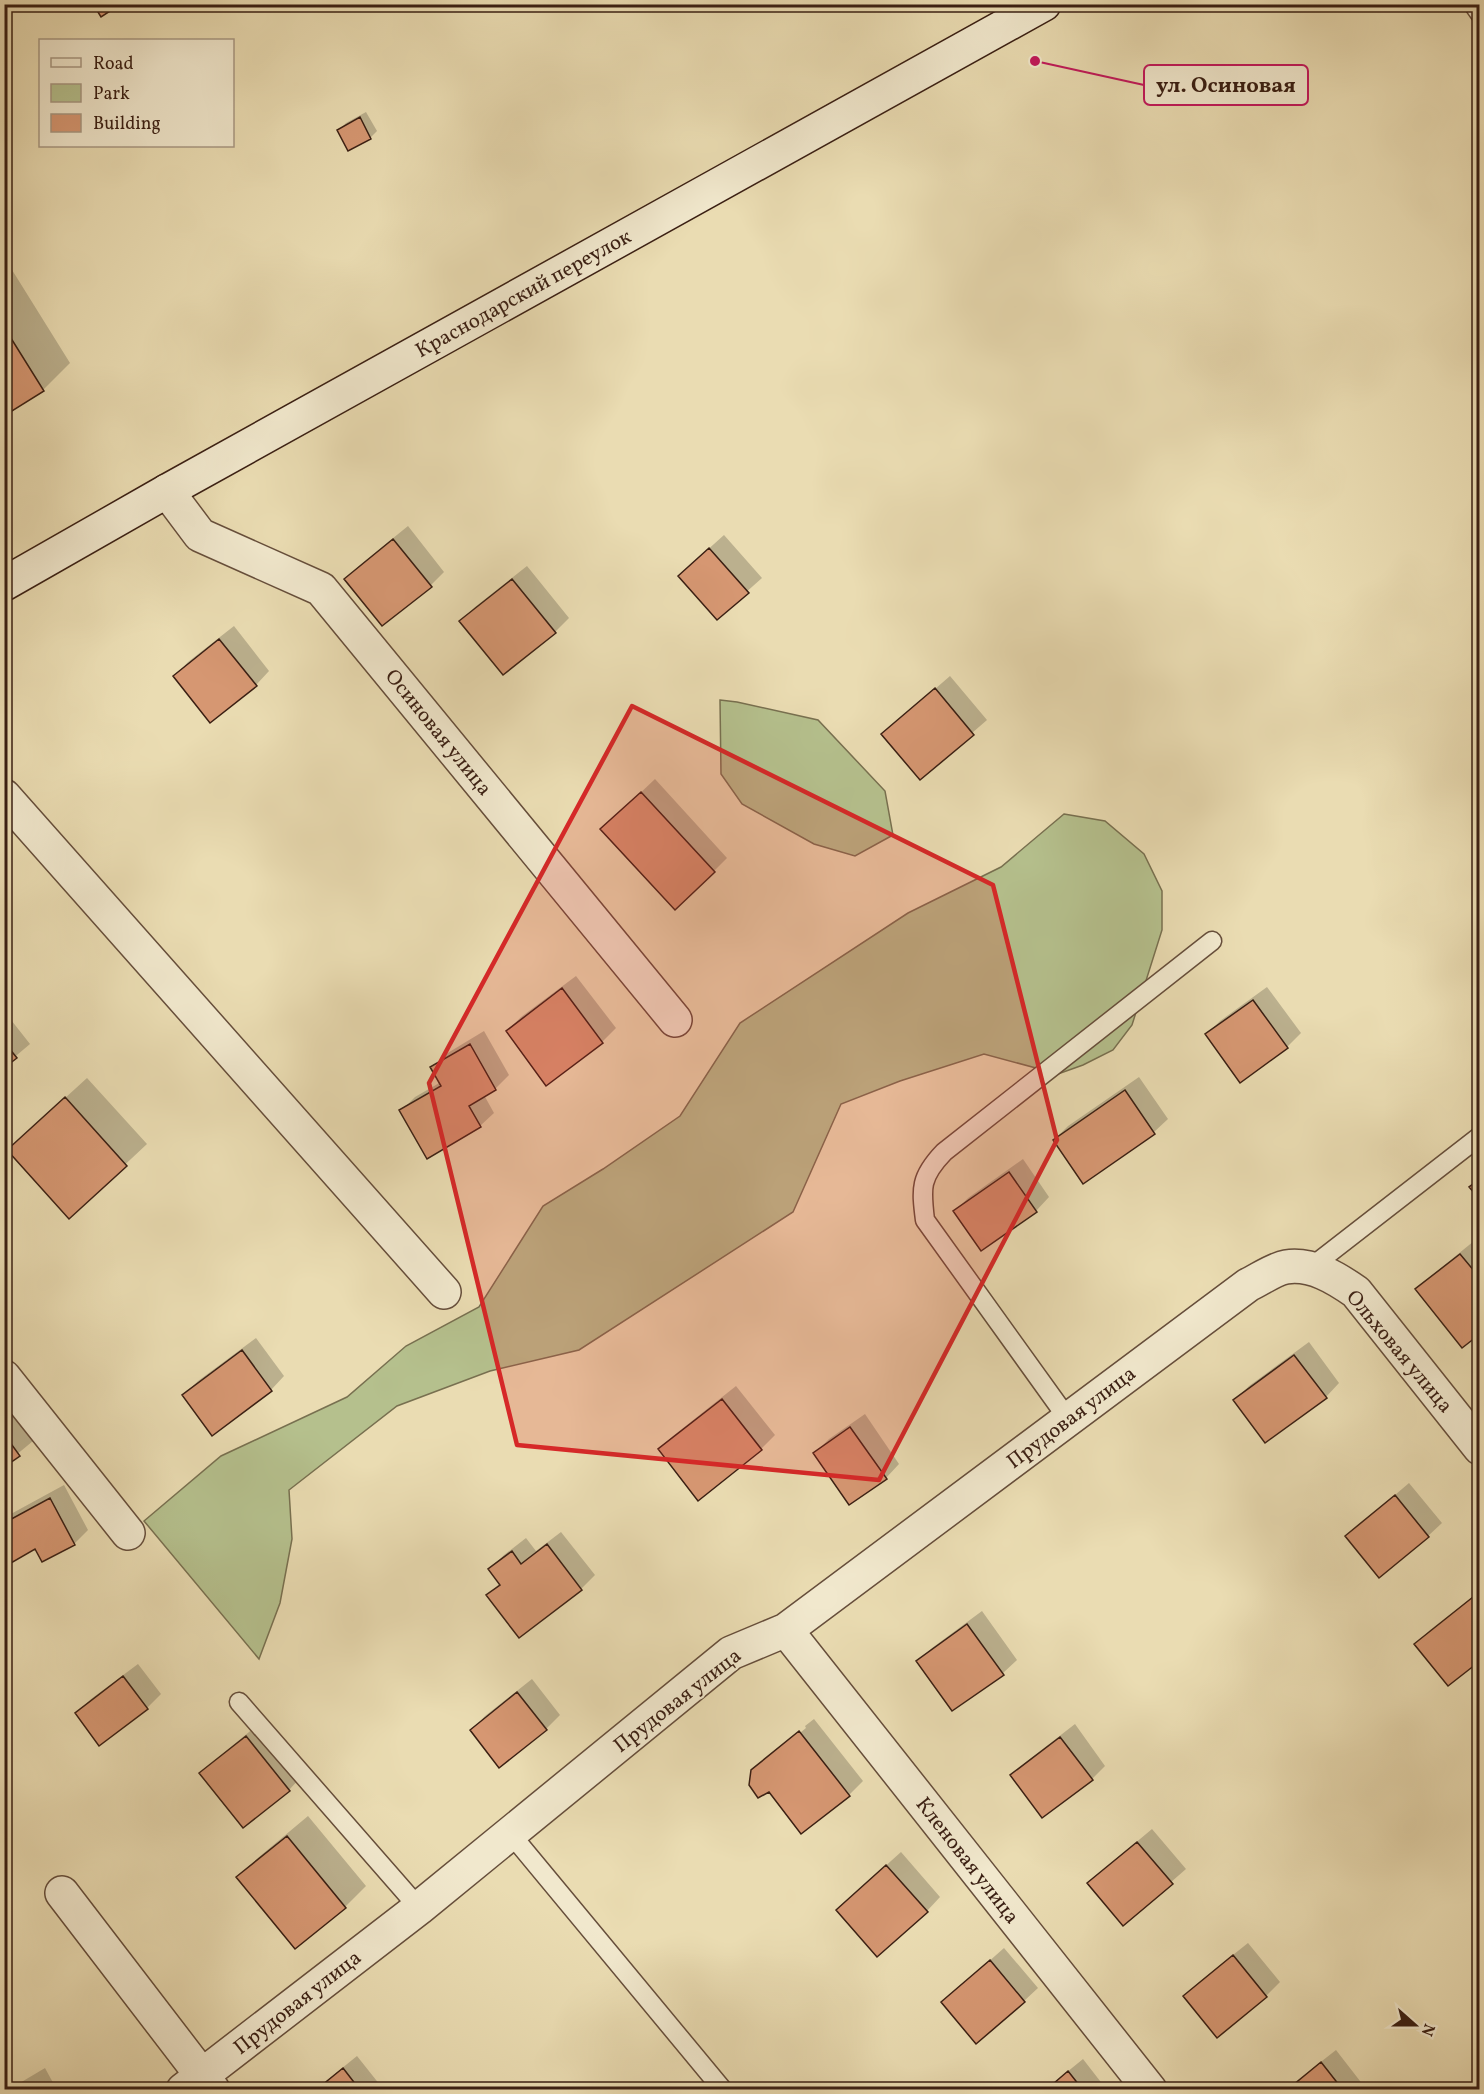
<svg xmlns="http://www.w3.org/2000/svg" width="1484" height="2094" font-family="Vollkorn,serif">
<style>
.green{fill:#b5c08d;stroke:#787050;stroke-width:1.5}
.shadow{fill:#0003}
.building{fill:#d69772;stroke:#3a1f13;stroke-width:1.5}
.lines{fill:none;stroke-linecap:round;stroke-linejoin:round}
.lane-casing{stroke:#664e3b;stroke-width:21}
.street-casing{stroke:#664e3b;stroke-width:36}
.secondary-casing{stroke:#3a1f13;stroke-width:36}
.lane{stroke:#f1e8cd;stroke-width:18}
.street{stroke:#f1e8cd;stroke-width:33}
.secondary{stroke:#f1e8cd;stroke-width:33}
.marked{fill:#d62828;fill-opacity:0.2;stroke:#d62828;stroke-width:4.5;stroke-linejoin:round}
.labels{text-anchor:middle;stroke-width:4.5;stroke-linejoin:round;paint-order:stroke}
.street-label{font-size:21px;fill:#3a1f13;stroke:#f1e8cd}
.leader{fill:none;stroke:#c2185b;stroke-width:2}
.callout-dot{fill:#c2185b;stroke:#f1e8cd;stroke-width:2}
.callout{fill:#f1e8cd;stroke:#c2185b;stroke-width:2}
.callout-label{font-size:22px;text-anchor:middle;font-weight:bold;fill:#3a1f13}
</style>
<rect width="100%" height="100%" fill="#eadcb2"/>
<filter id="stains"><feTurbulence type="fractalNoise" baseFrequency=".00333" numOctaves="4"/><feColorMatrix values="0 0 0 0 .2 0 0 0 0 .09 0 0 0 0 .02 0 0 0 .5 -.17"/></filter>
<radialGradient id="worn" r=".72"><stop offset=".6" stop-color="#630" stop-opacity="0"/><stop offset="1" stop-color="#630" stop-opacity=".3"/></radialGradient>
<path class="green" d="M720 700 737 702 818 720 885 791 893 835 855 856 814 844 742 804 721 774Z
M1064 814 1105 821 1144 854 1162 891V930L1132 1025 1113 1050 1083 1065 1058 1074 984 1054 900 1081 841 1104 793 1212 579 1350 490 1371 397 1406 289 1490 292 1539 280 1603 259 1659 144 1521 221 1456 347 1397 406 1346 479 1307 543 1206 603 1169 680 1116 740 1023 908 913 1001 867Z"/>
<path class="shadow" d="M366 112 377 131 370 138 339 130 346 123Z
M4 257 70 363 43 390 4 414Z
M408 526 444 572 430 586 346 579 360 565Z
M724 535 762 578 717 618 694 562Z
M527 566 569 618 555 632 461 621 475 607Z
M234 626 269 671 256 685 175 676 188 662Z
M950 676 987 720 920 778 883 734Z
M655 779 727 858 714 871 616 816Z
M576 976 616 1028 602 1042 507 1031 521 1017Z
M1267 987 1301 1033 1287 1047 1240 1081 1207 1034 1220 1021Z
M4 1011 30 1044 4 1066Z
M484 1031 509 1075 495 1089 484 1095 494 1113 480 1126 401 1111 415 1097 441 1082 432 1068 446 1054Z
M1139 1077 1168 1119 1154 1132 1083 1182 1054 1140 1068 1126Z
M87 1078 147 1144 69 1217 30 1130Z
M1023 1159 1049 1197 1036 1211H955L968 1198Z
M1474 1241 1480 1247V1332L1417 1290 1431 1276Z
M256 1338 284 1376 271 1390 184 1395 198 1381Z
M1309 1342 1339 1383 1326 1397 1235 1400 1249 1386Z
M736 1386 775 1435 761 1449H660L673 1436Z
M4 1401 33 1441 4 1465Z
M865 1414 899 1464 886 1478 815 1453 829 1439Z
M1409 1483 1442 1523 1428 1536H1347Z
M64 1485 88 1530 74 1544 4 1548V1519L9 1515Z
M561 1532 595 1575 581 1589 488 1595 500 1583 490 1569 504 1555 526 1538 536 1551Z
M1480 1591V1659L1416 1644 1430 1630Z
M982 1611 1017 1660 1003 1673 953 1709 918 1661 932 1648Z
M138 1664 161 1694 147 1708 77 1713 91 1699Z
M532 1679 560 1715 546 1729 499 1766 472 1730 485 1716Z
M814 1719 863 1781 849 1795 752 1771 764 1759V1762L806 1728 805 1726Z
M260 1723 302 1776 289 1790 201 1773 215 1760Z
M1075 1724 1105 1766 1092 1779 1012 1775 1026 1762Z
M308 1816 366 1886 345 1907 295 1947 238 1877 259 1857Z
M1152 1829 1186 1869 1123 1924 1103 1870Z
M901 1852 940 1897 927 1911 852 1896Z
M1248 1943 1280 1982 1266 1996 1217 2036 1185 1996 1199 1982Z
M1004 1948 1038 1988 1024 2001 943 2002Z
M4 2001 9 2007 4 2011Z
M1336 2050 1367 2090H1285Z
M357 2056 384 2090H315Z
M1083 2059 1107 2090H1045Z
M45 2068 57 2090H8Z"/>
<path class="building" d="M93 4H121L101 17Z
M360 117 371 139 348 151 337 130Z
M4 327 44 391 4 416Z
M393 539 432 587 382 626 344 579Z
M709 548 749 593 717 620 678 576Z
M512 579 556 633 503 675 459 621Z
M219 639 257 686 210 723 173 676Z
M935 688 974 735 920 780 881 734Z
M641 792 715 872 675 910 600 829Z
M562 988 603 1043 546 1086 506 1031Z
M1253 1000 1288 1048 1240 1083 1205 1034Z
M4 1042 17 1058 4 1068Z
M470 1044 496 1090 469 1106 481 1127 427 1159 399 1110 441 1086 430 1067Z
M1125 1090 1155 1134 1083 1184 1053 1140Z
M65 1097 127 1166 69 1219 7 1150Z
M1009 1172 1037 1212 981 1251 953 1211Z
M1480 1179V1200L1469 1187Z
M1460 1254 1480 1278V1334L1462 1348 1415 1289Z
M242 1350 272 1391 212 1436 182 1395Z
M1294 1355 1327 1398 1265 1443 1233 1400Z
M722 1399 762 1450 698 1501 658 1449Z
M850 1427 887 1479 849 1505 813 1453Z
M4 1434 20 1456 4 1467Z
M1395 1495 1429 1537 1379 1578 1345 1536Z
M50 1498 75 1545 42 1562 35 1549 11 1563 4 1551V1523Z
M547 1544 582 1590 519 1638 486 1595 500 1585 488 1569 512 1551 521 1564Z
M1478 1593 1480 1596V1661L1448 1686 1414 1644Z
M967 1624 1004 1675 952 1711 916 1661Z
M123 1676 148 1709 99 1746 75 1713Z
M517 1692 547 1730 499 1768 470 1730Z
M799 1731 850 1796 801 1834 769 1792 758 1798 749 1785 751 1770Z
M246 1736 290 1791 243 1828 199 1773Z
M1060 1737 1093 1780 1042 1818 1010 1775Z
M287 1836 346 1908 295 1949 236 1877Z
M1137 1842 1173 1884 1123 1926 1087 1883Z
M886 1865 928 1912 877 1957 836 1910Z
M1233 1955 1267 1997 1217 2038 1183 1996Z
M990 1960 1025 2002 976 2044 941 2002Z
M1321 2062 1343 2090H1287Z
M343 2068 360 2090H316Z
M1068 2071 1083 2090H1046Z"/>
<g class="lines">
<g class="lane-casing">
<path id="lane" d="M1473 4 1480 14
M1310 1268 1480 1136
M1068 1419 925 1220C921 1188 920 1177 944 1152L1212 941
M239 1702 419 1908
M510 1833 723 2090"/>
</g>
<g class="street-casing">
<path id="street" d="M167 491 200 535 321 589 675 1020
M4 796 444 1292
M4 1377 128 1533
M786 1630 1150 2090
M62 1893 213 2090
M183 2090 419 1908 731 1653 786 1630 1248 1285C1259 1280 1274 1269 1286 1267 1312 1263 1336 1278 1356 1292L1480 1448"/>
</g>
<g class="secondary-casing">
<path id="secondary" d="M4 584 167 491 1044 4"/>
</g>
<use href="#lane" class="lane"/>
<use href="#street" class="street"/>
<use href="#secondary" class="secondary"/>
</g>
<path class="marked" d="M632 706 993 885 1057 1140 879 1480 517 1445 429 1083Z"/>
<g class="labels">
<g class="street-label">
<text transform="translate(523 293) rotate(-29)" y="7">Краснодарский переулок</text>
<text transform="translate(439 732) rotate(51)" y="7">Осиновая улица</text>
<text transform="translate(1400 1351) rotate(50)" y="7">Ольховая улица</text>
<text transform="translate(1071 1417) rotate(-37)" y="7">Прудовая улица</text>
<text transform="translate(677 1700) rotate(-38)" y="7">Прудовая улица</text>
<text transform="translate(968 1860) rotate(52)" y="7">Кленовая улица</text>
<text transform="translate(297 2002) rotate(-38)" y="7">Прудовая улица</text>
</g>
</g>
<path class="leader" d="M1035 61L1144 85"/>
<circle class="callout-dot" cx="1035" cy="61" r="6"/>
<rect class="callout" x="1144" y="65" width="164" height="40" rx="6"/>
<g class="callout-label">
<text x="1226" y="92">ул. Осиновая</text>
</g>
<rect width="1484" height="2094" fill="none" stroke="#eadcb2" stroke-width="24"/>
<rect x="6" y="6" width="1472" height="2082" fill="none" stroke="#3a1f13" stroke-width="3"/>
<rect x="12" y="12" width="1460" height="2070" fill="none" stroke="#3a1f13" stroke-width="1.5"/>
<rect x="39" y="39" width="195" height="108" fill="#f1e8cd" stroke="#a89883" stroke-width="1.5"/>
<rect x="51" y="58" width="30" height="9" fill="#f1e8cd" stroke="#a89883" stroke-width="1.5"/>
<text x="93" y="69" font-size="18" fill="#3a1f13">Road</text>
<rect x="51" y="84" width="30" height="18" fill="#b5c08d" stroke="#a89883" stroke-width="1.5"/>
<text x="93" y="99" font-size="18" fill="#3a1f13">Park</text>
<rect x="51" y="114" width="30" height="18" fill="#d69772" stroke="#a89883" stroke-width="1.5"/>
<text x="93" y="129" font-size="18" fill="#3a1f13">Building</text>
<g transform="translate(1415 2025) rotate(111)" stroke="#f1e8cd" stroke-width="4.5" paint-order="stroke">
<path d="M0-4.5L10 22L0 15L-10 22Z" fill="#3a1f13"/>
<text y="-9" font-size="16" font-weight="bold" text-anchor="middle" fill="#3a1f13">N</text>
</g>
<rect width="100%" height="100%" filter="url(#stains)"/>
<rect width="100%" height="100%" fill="url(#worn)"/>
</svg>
